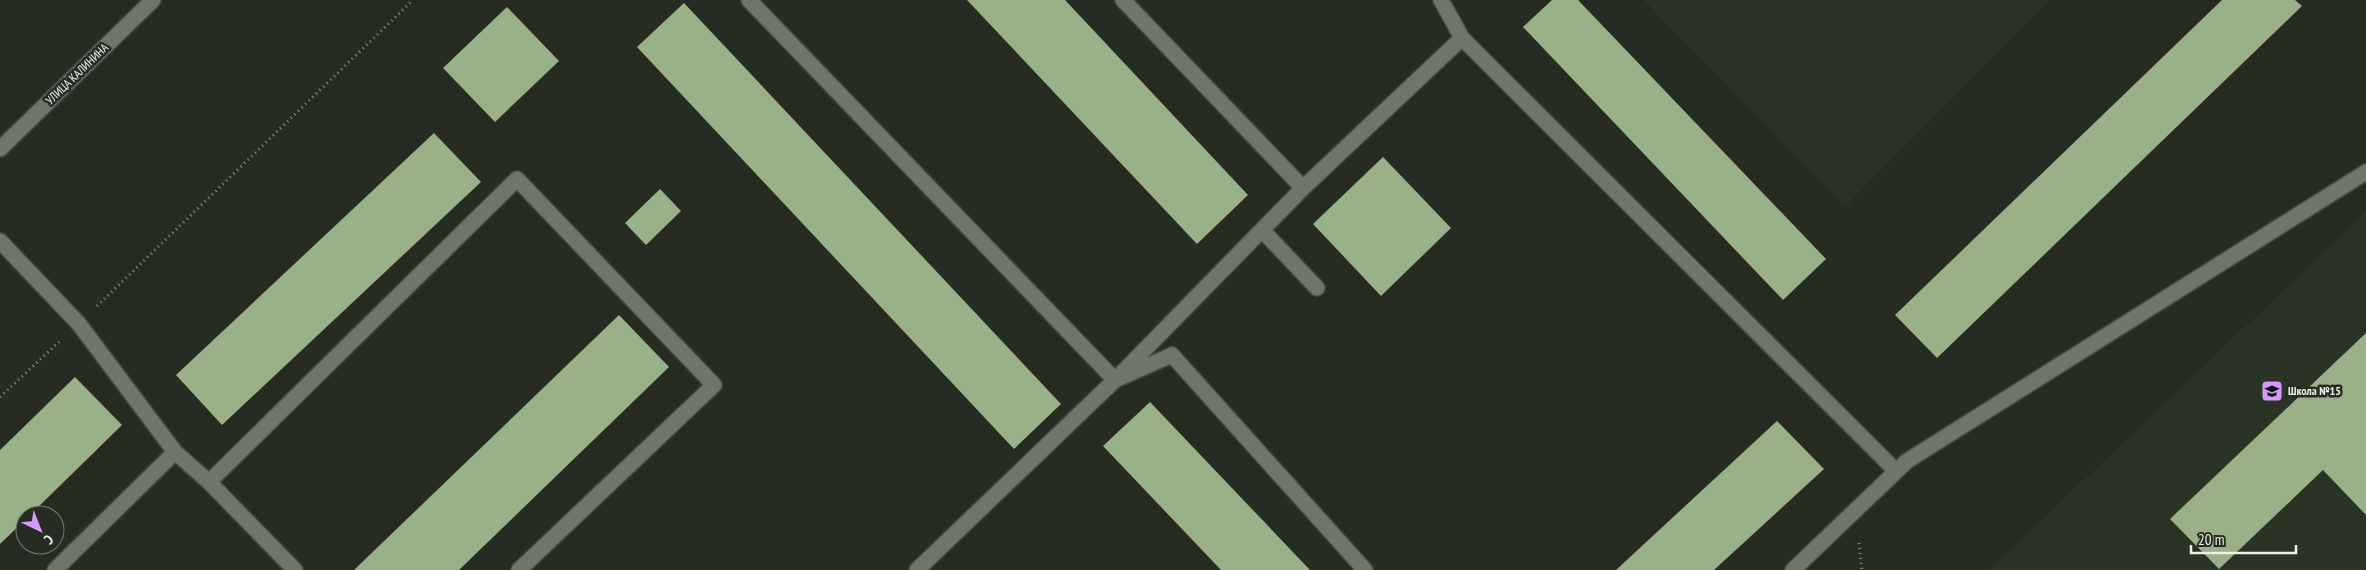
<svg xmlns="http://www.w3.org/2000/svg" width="2366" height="570" font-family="'PT Sans Narrow',sans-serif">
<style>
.built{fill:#2b3424}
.building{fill:#99b088}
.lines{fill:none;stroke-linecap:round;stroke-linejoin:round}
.minor-casing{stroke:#444a41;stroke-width:18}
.path{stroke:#8e948b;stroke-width:3;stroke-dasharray:1 4;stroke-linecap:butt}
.minor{stroke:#6e7569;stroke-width:15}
.labels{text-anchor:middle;stroke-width:5;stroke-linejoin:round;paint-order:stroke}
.street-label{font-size:12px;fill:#ecf1ea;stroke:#262c22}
.poi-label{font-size:12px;font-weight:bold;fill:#ecf1ea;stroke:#262c22;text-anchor:start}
</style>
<rect width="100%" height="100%" fill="#262c22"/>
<path class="built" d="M1644 0H2051L1845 207Z
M2366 212V570H1989Z"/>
<path class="building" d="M967 0H1065L1248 195 1197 244Z
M1552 0H1578L1826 259 1783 300 1523 27Z
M2222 0H2295L2302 6 1937 358 1895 315Z
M684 3 1061 404 1014 449 637 47Z
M507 7 559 61 495 122 443 68Z
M434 133 481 182 222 425 176 375Z
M1383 157 1451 228 1381 296 1313 224Z
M660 189 681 211 646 245 625 223Z
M619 315 669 367 459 570H354Z
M2366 333V515L2323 470 2219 569 2170 519Z
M75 377 122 425 30 515H25V520L0 544V450Z
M1150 402 1310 570H1221L1103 446Z
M1777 421 1824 469 1714 570H1616Z"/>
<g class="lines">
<g class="minor-casing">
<path id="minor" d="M749 0 1115 380 1172 355 1365 570
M1462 38 1896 471
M0 149 153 0
M1303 188 1462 38 1441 0
M1262 230 1317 288
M0 241 79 324 175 452 55 570
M175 452 209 482 295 570
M209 482 517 179 714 385 519 570
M917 570 1115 380 1303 188 1123 0
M1793 570 1907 461 2366 172"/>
</g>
<path class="path" d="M97 306 413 0
M0 397 60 341
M1859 543 1862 570"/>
<use href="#minor" class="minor"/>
</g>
<defs>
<g id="school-square" transform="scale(1.125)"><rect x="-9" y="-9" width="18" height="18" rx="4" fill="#d69bfa" stroke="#262c22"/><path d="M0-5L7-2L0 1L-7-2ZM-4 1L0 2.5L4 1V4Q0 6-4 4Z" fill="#111"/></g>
</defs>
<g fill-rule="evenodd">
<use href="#school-square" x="2272" y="391"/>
</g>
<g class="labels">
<g class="street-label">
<text transform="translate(77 74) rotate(-44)" y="4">УЛИЦА КАЛИНИНА</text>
</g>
<g class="poi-label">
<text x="2288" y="395">Школа №15</text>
</g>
</g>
<g transform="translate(40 530) rotate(137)"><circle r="24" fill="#262c22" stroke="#757b72"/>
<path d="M0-4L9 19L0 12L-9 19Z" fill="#d69bfa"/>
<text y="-8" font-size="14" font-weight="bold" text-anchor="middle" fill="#ecf1ea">С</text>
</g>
<path d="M2191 545v8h105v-8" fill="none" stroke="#ecf1ea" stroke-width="2.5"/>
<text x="2198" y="545" font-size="15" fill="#ecf1ea" stroke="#262c22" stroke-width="4" paint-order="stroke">20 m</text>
</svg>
